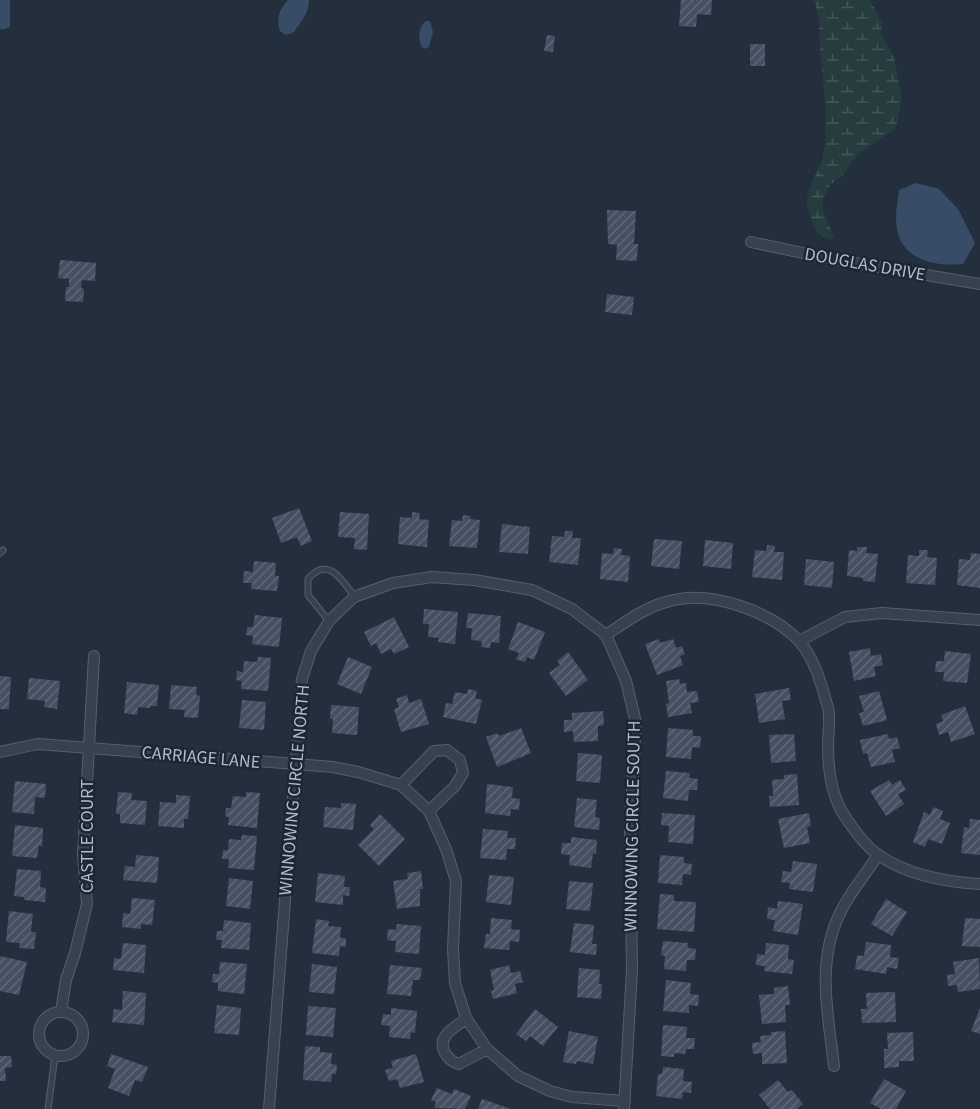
<svg xmlns="http://www.w3.org/2000/svg" width="980" height="1109" font-family="'Source Sans 3',sans-serif">
<style>
.wetland{fill:url(#wetland-marsh)}
.water{fill:#394c67}
.building{fill:url(#building-hatch)}
.lines{fill:none;stroke-linecap:round;stroke-linejoin:round}
.lane-casing{stroke:#565f6c;stroke-width:7}
.street-casing{stroke:#565f6c;stroke-width:12}
.lane{stroke:#38414e;stroke-width:5}
.street{stroke:#38414e;stroke-width:10}
.labels{text-anchor:middle;stroke-width:5;stroke-linejoin:round;paint-order:stroke}
.street-label{font-size:18px;fill:#b4bcc9;stroke:#1d2633}
</style>
<defs>
<pattern id="wetland-marsh" width="20" height="14" patternUnits="userSpaceOnUse" patternTransform="scale(1.5)"><rect width="20" height="14" fill="#263c3f"/><path d="M1 5h8M5 5V1M11 12h8M15 12V8" fill="none" stroke="#435659"/></pattern>
<pattern id="building-hatch" width="6" height="6" patternUnits="userSpaceOnUse" patternTransform="scale(1.5)"><rect width="6" height="6" fill="#455162"/><path d="M-1 1l2-2M0 6l6-6M5 7l2-2" fill="none" stroke="#5d6877"/></pattern>
</defs>
<rect width="100%" height="100%" fill="#242f3e"/>
<path class="wetland" d="M813 0H870L882 22 881 33 894 58 902 98 896 128 857 155 843 175 830 185 823 200V211L834 237 832 240C827 239 823 238 819 234 814 227 806 208 807 200 808 184 820 171 823 156 830 119 822 82 820 45 818 25 822 19 813 0Z"/>
<path class="water" d="M0 0H10V27L2 30 0 28Z
M288 0H309C309 13 301 22 294 32L286 35 280 31C276 18 279 10 288 0Z
M426 21H430L433 32 429 47 424 49C417 42 418 27 426 21Z
M916 183 939 189 958 209 975 243 963 264C930 267 896 258 896 218 896 209 898 199 899 190Z"/>
<path class="building" d="M681 0H712L711 15 697 14 696 27 679 26Z
M547 35 555 36 553 52 544 51Z
M750 44H765V66H750Z
M607 210 636 211 634 244H638L637 261 616 260 617 245 608 244Z
M60 260 96 263 95 281 82 280 81 288 84 289 83 302 65 301 66 287H69V279L58 278Z
M607 294 634 297 632 315 605 312Z
M299 508 312 541 301 546 297 537 281 543 272 518Z
M340 512 369 514 367 550 354 549 355 538 338 537Z
M412 512 420 513 419 519 429 520 427 547 398 544 400 517 412 518Z
M463 515 471 516 470 519 480 520 477 548 449 546 452 520 462 521Z
M502 524 530 527 528 554 499 552Z
M565 531H573L572 538H581L578 565 549 562 552 536 564 537Z
M654 539 682 541 679 569 651 566Z
M705 540 733 543 731 569 703 566Z
M767 545 775 546 774 552H784L782 580 752 577 755 550 766 551Z
M857 547H867L866 553 878 554 875 582 863 581V578L847 576 849 550 857 551Z
M614 548 622 549 621 555 630 556 628 582 600 579 602 553 613 554Z
M919 550H928L927 557 937 558 935 585 906 583 908 555 919 556Z
M971 553 980 554V588L957 585 959 559 970 560Z
M806 559 834 562 832 588 804 585Z
M254 561 276 563 275 576H279L277 591 251 589 252 583H243L244 571 253 572Z
M424 609 458 612 455 644 438 642 439 638 428 637 429 624H423Z
M468 613 501 616 499 643 491 642 490 648 481 647 482 641 471 640 472 628H466Z
M255 615 282 618 279 647 252 644 253 636 246 635 247 627H253Z
M394 617 409 647 394 654 391 649 381 654 376 643 371 646 364 632Z
M518 622 545 632 534 660 527 657 525 662 516 659 519 653 508 649Z
M659 639 660 643 673 639 676 648 682 646 685 654 680 656 683 665 657 675 645 644Z
M870 648 871 656 881 654 883 665 874 667 876 676 854 681 849 652Z
M945 651 971 654 967 683 943 681 944 672H935L936 661H944Z
M568 652 588 680 566 696 549 673 560 665 557 661Z
M258 657 271 658 268 691 241 689 242 681 236 680 237 671 243 672 244 661 257 662Z
M348 657 372 667 361 694 337 684Z
M0 676 11 677 9 709H0Z
M29 678 60 681 57 709 44 707 45 701 27 699Z
M679 679 680 684 686 683 687 692 697 691 699 702 690 703 692 713 668 717 666 704 669 703 666 681Z
M127 682 159 685 157 706H150V708L138 707 137 715 124 713Z
M171 685 197 687 196 695 200 696 198 718 184 717 185 710 169 709Z
M789 688 791 700 782 701 785 719 759 723 755 694Z
M468 689 477 691 475 698 482 700 476 724 443 717 446 703 452 704 455 692 467 694Z
M879 691 887 720 863 726 859 713 864 712 859 696Z
M407 695 409 703 421 699 429 724 401 732 394 709 399 707 396 699Z
M242 700 266 702 264 730 239 728Z
M331 705 359 707 357 735 332 733 333 719H330Z
M965 706 975 734 951 742 948 732 939 735 936 724 943 721 941 715Z
M603 711 604 725 598 726V741L574 742 573 731 564 732V720H572V713Z
M521 728 531 753 497 767 486 737 497 733 499 736Z
M668 728 693 730V736H701L700 748 692 747 691 759 666 757Z
M794 734 796 761 771 763 769 735Z
M888 734 889 739 897 737 900 748 892 750 895 762 871 767 867 753 863 754 860 740Z
M578 753 602 755 600 783 576 781Z
M666 771 690 773 689 778 698 779 697 790H689L688 801 663 798Z
M797 774 799 805 770 807 769 796H773L772 780 784 779V775Z
M889 780 892 785 900 780 906 790 898 794 904 804 886 816 870 791Z
M15 781 46 784 45 798 35 797 34 814 12 812Z
M487 784 513 787 512 798 520 799 519 810 511 809 510 816 485 813Z
M118 792 132 793 131 800 147 801 145 825 120 823V814H116Z
M246 792 260 793 257 828 228 825 229 817 225 816 226 808H231L233 796 246 797Z
M176 795 190 796 188 819H184V828L158 826 160 802 176 803Z
M577 798 597 800 595 817 600 818 599 830 574 827Z
M341 803 356 804 353 830 323 827 325 807 341 808Z
M933 807 943 811 940 819 950 823 942 844 928 839 925 847 913 842 924 812 930 815Z
M662 813 695 815 693 844 668 842 669 826 661 825Z
M809 813 811 826 807 827 810 843 784 848 778 819Z
M380 814 405 839 379 866 358 845 374 829 370 825Z
M970 819 980 820V855L961 853 964 827 969 828Z
M15 825 43 828 42 846H39L37 858 12 856Z
M483 829 508 831 507 838H516L515 849H507L506 860 480 858Z
M242 835 257 836 254 870 228 868 229 859H222L223 850H228L229 839 241 840Z
M571 837 597 840 596 854 593 853 591 868 569 865 570 855 561 854 562 843H571Z
M136 855 159 857 157 883 123 880 125 866 135 867Z
M660 855 684 857V863L692 864 691 875 683 874 682 885 658 883Z
M793 861 817 864 813 892 789 889 790 883 781 882 783 871 791 872Z
M17 869 41 871 40 887 46 888 45 902 24 900V897L14 896Z
M421 871 423 889H420V906L397 909 393 881 408 879 407 873Z
M318 873 345 876 344 887H350L349 896 343 895V905L315 902Z
M489 875 514 877 511 905 486 902Z
M229 878 253 881 250 909 226 906Z
M569 881 593 883 590 911 566 909Z
M660 894 674 895V901L696 902 694 932 657 929Z
M132 898 155 900 152 925 141 924V929L122 927 123 913 130 914Z
M886 899 907 912 892 936 871 924Z
M778 901 803 904 798 935 773 931 775 920 767 919 768 907 777 909Z
M9 911 33 914 31 932H36L34 949 19 948 20 943 6 942Z
M491 918 512 920 511 929 520 930 519 942 510 941 509 950 484 948 486 934H490Z
M965 918 980 919V947L962 946Z
M316 919 329 921 328 926 341 927 340 938H346V947L340 946 339 956 312 953Z
M224 920 251 923 249 950 221 948 222 940H216L217 931H223Z
M574 923 594 925 592 944H597L596 955 570 952Z
M397 924 421 926 419 954 395 952 396 941 387 940 388 929 396 930Z
M663 941 688 943V948L696 949 695 960H687L686 971 664 969 665 956 661 955Z
M866 942 891 945 890 957 899 958 897 969 887 967 886 974 855 969 857 955 864 956Z
M123 943 146 945 144 973 113 970 114 958 121 959Z
M766 943 789 945 788 959 794 960 792 974 764 971 765 966 756 965 757 954 765 955Z
M0 956 27 962 19 995 0 991Z
M979 958 980 989 958 992 957 985 948 986 947 975 955 974 953 962Z
M220 962 247 964 244 994 218 991V983L212 982 213 974H219Z
M312 964 337 967 334 994 309 992Z
M390 965 422 968 420 980H413L411 996 387 994Z
M509 965 511 973 520 971 523 982 515 984 517 993 493 999 491 991 494 990 490 970Z
M579 968 600 970 599 984H602L601 999 577 997Z
M666 980 691 983 690 994 699 995 698 1006 689 1005V1013L663 1011Z
M788 986 790 1005H785L786 1022 762 1024 759 995 774 994V988Z
M123 991 146 993 144 1025 112 1022 114 1009 122 1010Z
M895 992 896 1022 862 1023 861 1009H867L866 993Z
M217 1005 241 1008 239 1035 214 1033Z
M308 1006 336 1008 333 1037 306 1035Z
M391 1008 417 1011 415 1033 411 1032 410 1039 389 1037 390 1026 381 1025 383 1014 391 1015Z
M980 1008V1034L971 1031Z
M535 1009 558 1027 543 1046 530 1036 526 1041 516 1034Z
M663 1025 687 1027 686 1038H695L694 1049H686L685 1054 674 1053V1057L661 1056Z
M569 1031 598 1037 593 1064 577 1061 576 1064 563 1062Z
M785 1031 787 1063 762 1064V1053L753 1054 752 1043 761 1042 760 1036 771 1035V1032Z
M913 1032 914 1061H899V1067L884 1068V1049H888L887 1033Z
M305 1046 320 1047V1052L332 1053 331 1064 337 1065 336 1074H332L331 1082 303 1080Z
M111 1054 148 1067 142 1082 135 1080 129 1096 108 1088 115 1069 107 1066Z
M416 1054 424 1082 400 1088 397 1079 389 1081 385 1070 393 1068 391 1061Z
M0 1056H11L12 1067 5 1068 6 1081H0Z
M663 1067 684 1069 683 1081 692 1082 691 1093 683 1092 682 1099 656 1096 658 1074H662Z
M884 1079 906 1091 896 1109H881L870 1103Z
M778 1080 788 1092 792 1090 803 1104 797 1109H770L759 1095Z
M437 1088 452 1094 454 1089 471 1096 465 1109 434 1108 436 1102 431 1100Z
M482 1099 511 1109H478Z"/>
<g class="lines">
<g class="lane-casing">
<path id="lane" d="M0 553 3 550
M329 621 308 595V579C328 555 342 580 354 596
M48 1109 55 1056"/>
</g>
<g class="street-casing">
<path id="street" d="M751 242 831 259 980 284
M606 635C627 621 648 605 674 600 713 591 772 612 799 641 815 659 822 686 828 708 831 720 828 733 828 745 828 767 831 795 844 815 853 829 866 847 880 856 908 875 946 882 980 884
M799 641 845 617 882 613 980 620
M0 752 38 744 333 767 358 772 401 785 429 811 446 849 456 881 453 949 455 983 466 1018 487 1049 518 1076 550 1091 572 1097 625 1101
M401 785 434 751 447 750 460 760 463 773 455 786 429 811
M61 1012 66 980 75 953 87 904 83 855 94 656
M39 1034a22 22 0 1 1 44 0a22 22 0 1 1-44 0Z
M467 1019C460 1023 452 1028 447 1034 437 1045 446 1060 459 1064L487 1049
M834 1066C828 1014 816 962 840 913 850 892 866 874 878 855
M269 1109 302 679 311 651 329 621 354 597 393 583 432 577 474 580 532 590 572 609 606 635 626 681 636 723 630 826 632 970 624 1109"/>
</g>
<use href="#lane" class="lane"/>
<use href="#street" class="street"/>
</g>
<g class="labels">
<g class="street-label">
<text transform="translate(865 264) rotate(10)" y="6">DOUGLAS DRIVE</text>
<text transform="translate(201 757) rotate(5)" y="6">CARRIAGE LANE</text>
<text transform="translate(294 790) rotate(-85)" y="6">WINNOWING CIRCLE NORTH</text>
<text transform="translate(632 826) rotate(-89)" y="6">WINNOWING CIRCLE SOUTH</text>
<text transform="translate(87 836) rotate(-90)" y="6">CASTLE COURT</text>
</g>
</g>
</svg>
